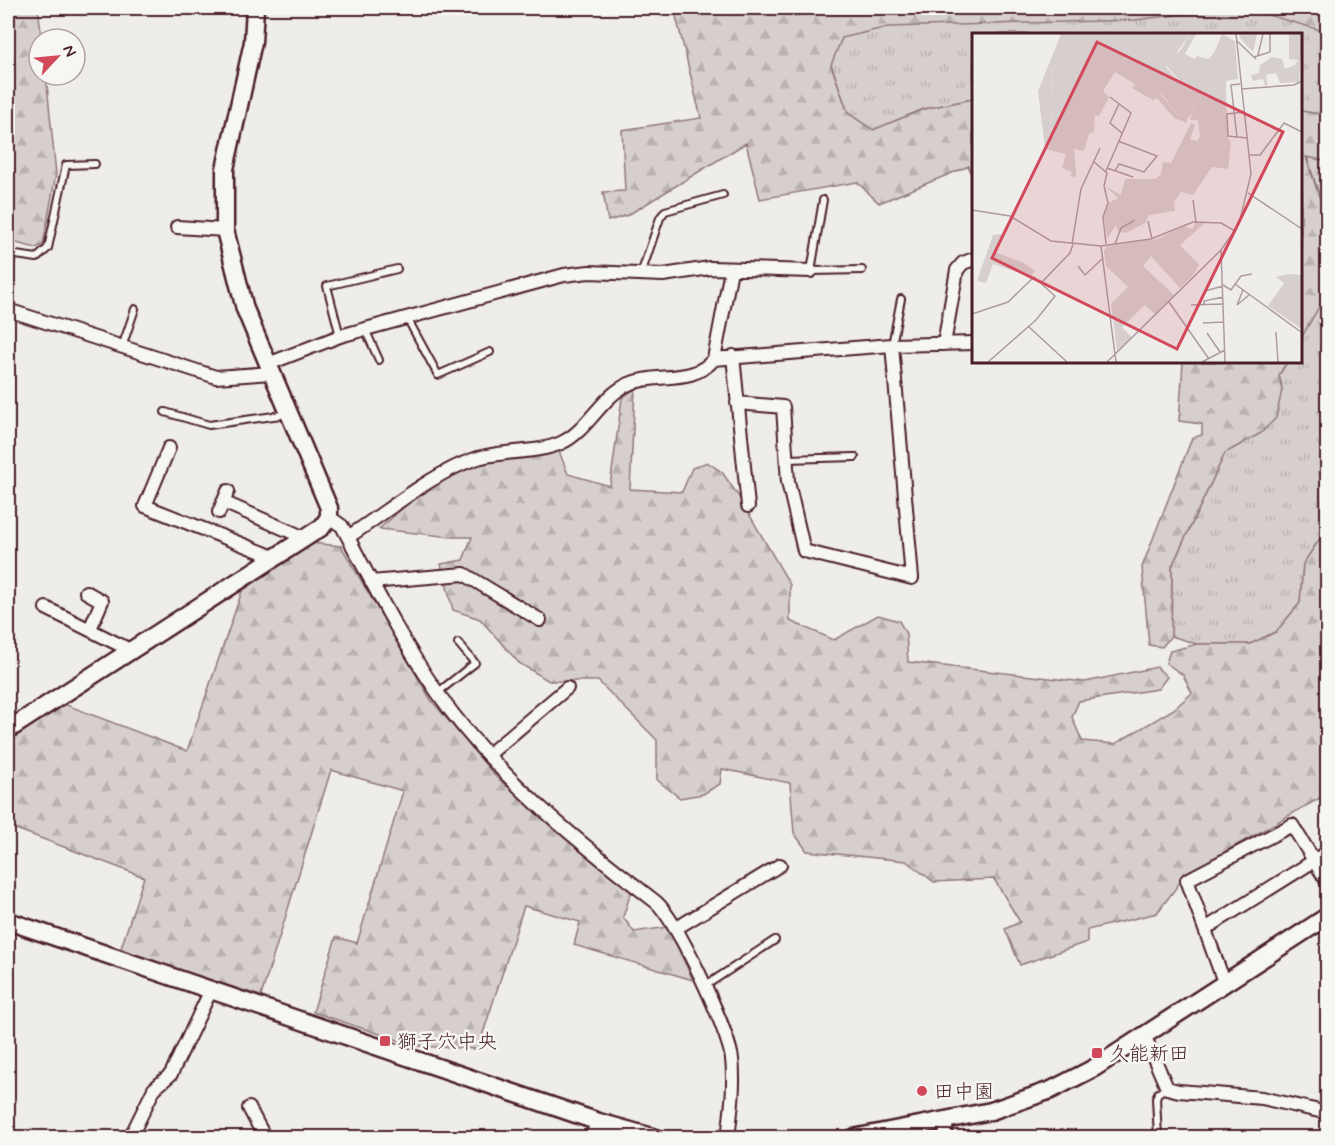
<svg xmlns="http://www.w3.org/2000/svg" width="1335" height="1145" font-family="Mynerve,'Klee One',sans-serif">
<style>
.grass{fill:url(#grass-tufts);stroke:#90777c;stroke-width:1.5}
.forest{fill:url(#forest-firs);stroke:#90777c;stroke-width:1.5}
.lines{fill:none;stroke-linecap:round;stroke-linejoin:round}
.lane-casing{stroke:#4a1f2b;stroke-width:10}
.street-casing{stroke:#4a1f2b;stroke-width:16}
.secondary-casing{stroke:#4a1f2b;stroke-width:21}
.lane{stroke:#f6f6f2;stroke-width:6}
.street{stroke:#f6f6f2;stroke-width:12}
.secondary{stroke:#f6f6f2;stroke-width:16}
.poi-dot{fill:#d1495b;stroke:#f6f6f2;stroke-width:2}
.labels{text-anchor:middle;stroke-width:5;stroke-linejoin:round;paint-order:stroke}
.poi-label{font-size:20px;fill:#4a1f2b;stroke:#f6f6f2;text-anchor:start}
.inset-road{fill:none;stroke:#ad9b9e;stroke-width:1.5}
.view{fill:#d1495b;fill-opacity:0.15;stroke:#d1495b;stroke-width:3}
.inset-edge{fill:none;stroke:#4a1f2b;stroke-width:3}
</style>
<defs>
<pattern id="grass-tufts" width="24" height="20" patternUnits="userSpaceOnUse" patternTransform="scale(1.5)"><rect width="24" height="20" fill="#d7cfce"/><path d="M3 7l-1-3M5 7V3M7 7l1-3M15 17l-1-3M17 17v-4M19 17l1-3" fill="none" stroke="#bab1b1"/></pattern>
<pattern id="forest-firs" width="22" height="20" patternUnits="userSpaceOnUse" patternTransform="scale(1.5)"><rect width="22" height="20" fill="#d7cfce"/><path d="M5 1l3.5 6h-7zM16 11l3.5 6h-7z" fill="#bab1b1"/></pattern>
</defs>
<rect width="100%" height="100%" fill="#efedea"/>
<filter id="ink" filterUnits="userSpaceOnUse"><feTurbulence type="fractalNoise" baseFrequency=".0167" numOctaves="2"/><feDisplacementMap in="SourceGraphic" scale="12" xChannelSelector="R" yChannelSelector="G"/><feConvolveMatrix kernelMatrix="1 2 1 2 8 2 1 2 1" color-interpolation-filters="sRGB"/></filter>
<g filter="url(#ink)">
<path class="grass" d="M775 8H1327V220L1301 138 1300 34H974L973 99 924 109 873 130 848 113 831 64Z
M1327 291V528L1303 564 1300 603 1276 632 1250 644H1197L1171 636 1172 566 1225 453 1261 433 1282 390 1279 375 1287 362H1300L1301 338Z"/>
<path class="forest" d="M8 8H38L42 39H39V75H46L56 174 43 245 36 248 8 241Z
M674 8H775L796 16 809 8H1233L1135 20 888 27 842 38 831 65 848 113 873 130 924 109 973 99V187L969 166 879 203 857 182 760 199 746 143 628 215 608 221 603 192 625 191 622 130 701 118Z
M1244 8H1327V32Z
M1301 111 1327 115V161L1306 157 1327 220 1328 291 1301 338Z
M1183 362H1287L1279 375 1282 390 1276 418 1261 433 1225 453 1172 566 1171 636 1162 647 1149 645 1142 567 1192 438 1202 435V424L1179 421Z
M635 389 630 489 682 492 692 468 707 462 722 472 741 500 790 585V621L834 640 878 615 899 621 906 634 908 662 1085 682 1157 667 1167 677 1158 689 1079 701 1072 717 1082 741 1115 744 1174 709 1192 693 1183 675 1166 663 1170 651 1197 644H1250L1276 632 1300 603 1303 564 1327 528V794L1187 873 1157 913 1087 930V942L1020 965 1005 929 1020 922 994 879 934 882 906 861 807 851 794 833 790 783 722 769 720 784 703 794 680 798 657 780V740L598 681H549L519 663 480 619 453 610 441 564 463 560 472 537H452L379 529 434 481 476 460 557 446 568 474 610 486 622 398Z
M311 543 341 546 431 700 496 777 632 889 623 917 634 932 668 927 693 980 574 945 580 922 524 906 478 1049 416 1046 313 1012 336 937 357 943 403 791 331 770 261 996 120 951 144 877 8 826V741L64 704 187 751 242 591Z"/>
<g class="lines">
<g class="lane-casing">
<path id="lane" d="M823 200 811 271 862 270
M9 254 37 258 48 248 66 165 95 164
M641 274 660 218 665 211 723 195
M407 318 438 375 490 352
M365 329 379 360
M340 336 327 286 397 269
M892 345 901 299
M122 347 135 309
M165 412 209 425 288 414
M787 459 855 457
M437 693 475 663 458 643
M705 986 775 940
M1158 1138 1156 1098 1158 1093 1167 1088"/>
</g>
<g class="street-casing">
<path id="street" d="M177 227 225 230
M8 254V260
M8 310 216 377 272 373
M944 344 957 270 963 263 974 259
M733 356 748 506
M714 359 892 345 974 343
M268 364 340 336 564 275 589 272 663 275 710 268 811 271
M737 403 783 407 788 482 804 551 912 578 892 345
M169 448 145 506 274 557
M223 502 305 538
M219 512 228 491
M329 517 342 526C372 582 400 639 437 692 494 775 577 841 656 902 678 922 728 1029 732 1059 735 1085 731 1112 728 1138
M348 537C387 512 432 473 475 459 501 450 536 454 561 443 588 431 601 396 629 384 657 372 693 385 714 359L731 270
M371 582 464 574 540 620
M86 592 102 601 90 629
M46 608 130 650
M488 755 567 688
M675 929 780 865
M1205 929 1328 852
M1224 982 1187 880 1292 825 1328 883
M1144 1035 1167 1088 1179 1091 1262 1098 1328 1113
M249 1108 265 1138
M130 1138 154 1089 171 1074 211 990
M590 1138 599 1122
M945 1138 947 1119"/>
</g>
<g class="secondary-casing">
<path id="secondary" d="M8 730 322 527 329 517V508L245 309 225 230V169L253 42 255 8
M8 921 599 1122 656 1138
M853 1138 991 1111 1051 1090 1094 1068 1328 916"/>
</g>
<use href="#lane" class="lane"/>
<use href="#street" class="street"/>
<use href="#secondary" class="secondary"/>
</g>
</g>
<g class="poi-dot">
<rect x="379" y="1035" width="12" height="12" rx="3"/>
<rect x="1091" y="1047" width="12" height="12" rx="3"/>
<circle cx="922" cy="1091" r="6"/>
</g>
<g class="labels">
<g class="poi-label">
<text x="397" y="1048">獅子穴中央</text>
<text x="1109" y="1060">久能新田</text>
<text x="934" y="1098">田中園</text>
</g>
</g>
<g transform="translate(972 33)">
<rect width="330" height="330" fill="#efedea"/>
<path d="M99 1H218L194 34 220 62 223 74 219 82 215 86 204 80 166 28 139 25 115 63 110 94 79 103 81 36 89 24 91 9Z" fill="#d7cfce"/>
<path d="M89 1H99L98 8 91 9 89 24 81 36 79 103 85 97 98 32 112 1H119V7H125L128 1H140L119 25 94 83 96 96 109 94 115 63 123 50 145 16 164 1 166 3 156 11 171 27 158 16 149 26 167 28 172 34 188 52 190 63 204 80 215 86V90L202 85 185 65 181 67 160 55 163 51 143 39 131 58 137 64 127 83 123 82 122 99 117 101 112 118 102 116 104 140V144L98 143 100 139 90 135 94 121 73 116 66 58ZM167 1H180L198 24 208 18 218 1H224L213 21 222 26 225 23 236 26 242 20 250 1 263 8 266 46 254 48 255 102 259 110 256 136 240 134 221 162 209 159 202 169 203 178 177 182 173 190 154 200 146 198 144 192 135 206 132 185 136 170 146 165 133 153 149 162 153 146H183L189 141 191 129 199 130 219 90 223 92 218 106 225 108 228 103 226 87H218L223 74 220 62ZM267 1H285L281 19 268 5ZM317 1H330L327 49 308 50 304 40 294 42 296 52 293 53 291 46 281 48 279 42 287 40 288 32 300 24 310 26 313 36 323 32 326 27 317 26ZM223 190H233L208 212 227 231 222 241 208 255 179 223 171 233 202 262 183 281 173 272 150 294 160 305 145 318 139 271 156 254 134 233 132 218 135 213 185 206 213 193 220 196ZM29 201 31 204 23 219 52 230 63 238 59 244 21 231 14 250 5 248 21 202ZM316 241 330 242V296L296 273 312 250 304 244Z" fill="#d7cfce"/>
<path class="inset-road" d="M265 8 284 26M286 22 291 1M282 24 298 19V1M269 56 322 52 330 48M147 71 138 90 150 100M273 79 255 81 256 103 275 105M265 104 259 52 268 51M278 122H288L312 90 330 99M121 128 135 140 132 153 136 170 131 184 134 211M135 135 161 144M134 138 159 80 138 64M143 138 147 131 172 139 185 123 146 108M276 160 330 196M221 167 224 189M0 177 38 183 79 208 129 213 144 329M176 188 180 206M100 211 109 156 128 115M143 211 149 195 163 187M129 213 179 206 221 189 249 190 263 198M249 217 253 329M106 233 113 242 131 225M69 250 98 220 101 211M263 251 329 299M251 252 259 257 269 243 280 241M271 257 265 272 277 262M233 258 251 253M197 269 237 326M219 272 252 271M232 272V268L251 264M0 281 36 269 62 244 83 263 64 287 16 329M231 290 252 289M57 294 95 329M304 299 306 329M235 300 248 319M135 329 249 217 267 191 279 141 264 1M230 329 253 317"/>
<path class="view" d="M125 9 311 99 205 316 20 225Z"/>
<rect width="330" height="330" class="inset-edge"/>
</g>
<rect width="1335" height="1145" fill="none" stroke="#f6f6f2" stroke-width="30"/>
<rect x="15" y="15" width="1305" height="1115" fill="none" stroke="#4a1f2b" stroke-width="2" filter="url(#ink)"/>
<g transform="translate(57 57) rotate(64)"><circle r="28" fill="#f6f6f2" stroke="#b1a0a2" stroke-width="1.5"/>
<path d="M0-4.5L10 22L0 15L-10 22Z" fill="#d1495b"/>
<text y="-9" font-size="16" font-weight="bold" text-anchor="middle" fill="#4a1f2b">N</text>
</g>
</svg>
